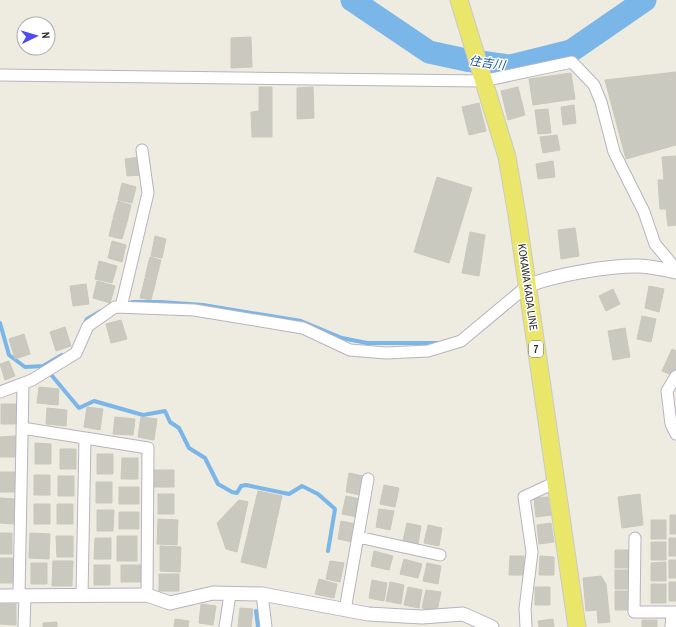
<svg xmlns="http://www.w3.org/2000/svg" width="676" height="627" font-family="'Archivo Narrow','Noto Sans JP',sans-serif">
<style>
.lines{fill:none;stroke-linecap:round;stroke-linejoin:round}
.stream{stroke:#7bb6e9;stroke-width:4}
.river{stroke:#7bb6e9;stroke-width:23}
.building{fill:#cac9bf;stroke:#cac7bb}
.minor-casing{stroke:#b5b4c0;stroke-width:13}
.tertiary-casing{stroke:#b5b4c0;stroke-width:15}
.primary-casing{stroke:#c9c9c9;stroke-width:19}
.minor{stroke:#fff;stroke-width:11}
.tertiary{stroke:#fff;stroke-width:13}
.primary{stroke:#eae66a;stroke-width:17}
.labels{text-anchor:middle;stroke-width:3;stroke-linejoin:round;paint-order:stroke}
.shield{fill:#fff;stroke:#6d6d6d;stroke-width:1}
.shield-label{font-size:10px;font-weight:bold;fill:#2e2e2e}
.street-label{font-size:11px;fill:#2e2e2e;stroke:#fff}
.water-label{font-size:12px;font-style:italic;fill:#15529a;stroke:#fff}
</style>
<rect width="100%" height="100%" fill="#eeebe1"/>
<g class="lines">
<path class="stream" d="M132 302H161L203 305 301 321 342 338 367 343H438
M0 323 9 355 25 367 43 366 62 355
M84 325 87 319 101 311
M48 371 79 408 94 401 143 415 165 411 170 422 179 428 189 448 205 458 218 484 232 492 237 493 241 486 246 485 289 494 302 486 318 494 335 509 328 551
M256 611 258 627"/>
<path class="river" d="M352 0 429 52 466 60 510 66 571 51 645 0"/>
</g>
<path class="building" d="M251 37 252 67 231 68V38Z
M676 72V145L626 159 605 80Z
M571 73 575 99 533 105 529 79Z
M259 87H272V137H252L251 112 259 111Z
M313 87 314 118 297 119V88Z
M518 87 525 115 508 120 501 91Z
M479 103 486 131 469 135 462 107Z
M574 105 576 123 563 125 561 107Z
M548 109 551 133 538 134 535 110Z
M557 135 560 150 543 153 540 137Z
M676 156V225L668 226 666 209H660L658 180H664L662 157Z
M139 157 141 175 127 176 125 159Z
M553 161 555 177 538 179 536 164Z
M437 177 472 188 449 263 414 252Z
M122 183 136 187 132 203 118 200Z
M118 201 131 205 127 222 113 218Z
M113 219 127 222 122 239 109 236Z
M575 228 579 256 561 259 558 230Z
M470 232 485 235 479 276 462 273Z
M155 236 166 239 162 258 151 256Z
M112 241 126 245 122 262 108 258Z
M150 257 161 260 156 280 145 277Z
M99 261 117 266 112 283 95 279Z
M145 278 156 281 151 300 140 298Z
M97 281 115 286 110 303 93 298Z
M86 284 89 304 73 306 70 286Z
M649 286 664 289 659 312 645 308Z
M613 289 620 304 606 311 599 296Z
M642 316 656 319 651 342 637 339Z
M121 320 127 339 111 343 106 324Z
M65 327 71 346 56 351 50 332Z
M625 328 630 357 613 360 608 331Z
M24 334 30 354 15 359 9 339Z
M672 349 676 351V371L674 376 662 371Z
M9 361 15 376 5 380 0 364Z
M39 387 59 389 58 405 37 403Z
M1 404H17V424H1Z
M87 407 103 409 100 430 84 427Z
M47 408 67 410 66 426 46 424Z
M115 417 135 419 133 435 113 434Z
M141 417 157 419 154 440 138 437Z
M16 436V457H0V437Z
M35 443 51 444V464H35Z
M60 449H76V469H60Z
M97 454H113V474H97Z
M122 458H138V479H121Z
M154 470H174V487H154Z
M0 472H15V492H0Z
M349 473 363 476 360 495 346 492Z
M34 475H50V495H34Z
M58 476H74V496H58Z
M96 482H112V503H96Z
M384 485 399 488 395 507 380 504Z
M119 487H139V504H119Z
M258 491 282 496 266 568 241 562Z
M158 494H174V514H158Z
M640 494 643 525 622 528 618 497Z
M346 496 360 499 357 517 342 514Z
M548 497 551 515 536 517 534 498Z
M0 498 15 499 14 524 0 523Z
M239 500 248 502 237 552 226 549 217 523Z
M34 504H50V524H34Z
M57 504H73V524H57Z
M379 509 394 511 390 530 376 527Z
M97 510H114L113 531H97Z
M119 512H139V529H119Z
M670 515H676V534H670Z
M158 519 178 520 177 545 157 544Z
M651 520H666V539H651Z
M341 521 356 524 352 542 338 539Z
M407 523 421 526 418 544 403 541Z
M551 523 554 542 539 544 537 525Z
M428 525 442 528 439 546 424 543Z
M0 533H12V554H0Z
M30 533 50 534 49 559 29 558Z
M56 536H73V557H57Z
M117 536H137V561H117Z
M95 538H111V559H94Z
M669 538H676V556H669Z
M651 542H666V560H651Z
M160 546 181 547 180 572 160 571Z
M615 550H630V568H615Z
M374 551 393 556 389 570 371 566Z
M510 556H524V575H509Z
M540 556 554 557V575H539Z
M0 558H14V583H0Z
M404 559 422 564 418 578 400 574Z
M669 560H676V578H669Z
M53 561H73L72 586H52Z
M330 561 344 563 340 582 326 579Z
M666 562V581H651V563Z
M31 563H47V584H31Z
M427 563 441 566 438 584 423 581Z
M94 565H110V585H94Z
M121 565H141V582H121Z
M615 570H629V589H615Z
M159 574H179V591H159Z
M601 576 606 584 610 622 598 623 597 610 586 611 583 578Z
M319 579 337 584 334 598 315 594Z
M372 580 387 583 384 601 369 598Z
M390 582 404 585 401 604 386 601Z
M669 582H676V601H669Z
M651 584H666V603H651Z
M408 587 422 590 419 608 404 605Z
M535 587H550V605H535Z
M426 590 441 592 437 611 422 608Z
M615 591H630V610H615Z
M0 604H16V625L0 624Z
M201 604 216 606 213 625 199 623Z
M240 608 253 609 251 627H238Z
M175 619 189 621 188 627H174Z
M553 619 554 627H539L538 621Z
M642 620H657V627H642Z
M57 622V627H43V623Z"/>
<g class="lines">
<g class="minor-casing">
<path id="minor" d="M0 75 483 81 572 62 594 85 601 102 614 152 644 212 655 244 676 269
M121 307 148 193 142 150
M676 376 667 391 671 424 676 434
M0 392 32 380 76 353 88 326 115 307 194 310 303 328 350 350 386 353 428 351 461 341 527 286
M22 428 148 448 147 595
M358 537 440 555
M635 538 634 612H676
M262 594 266 627
M19 595 23 384
M82 595 85 438
M345 610 368 479
M24 627 25 595
M225 627 230 594
M526 627 525 609 532 552 524 497 556 482
M671 627 672 612"/>
</g>
<g class="tertiary-casing">
<path id="tertiary" d="M527 286C554 275 607 266 636 266 650 266 663 269 676 272
M0 596 147 595 170 603 213 593 262 594 368 614 422 617 463 614 492 627"/>
</g>
<g class="primary-casing">
<path id="primary" d="M459 0 507 157 517 215 577 627"/>
</g>
<use href="#minor" class="minor"/>
<use href="#tertiary" class="tertiary"/>
<use href="#primary" class="primary"/>
</g>
<g class="labels">
<rect class="shield" x="529" y="341" width="14" height="16" rx="3"/>
<g class="shield-label">
<text x="536" y="353">7</text>
</g>
<g class="street-label">
<text transform="translate(528 287) rotate(82)" y="4">KOKAWA KADA LINE</text>
</g>
<g class="water-label">
<text transform="translate(487 63) rotate(8)" y="4">住吉川</text>
</g>
</g>
<g transform="translate(36 36) rotate(85)"><circle r="19" fill="#ffffff" stroke="#ababab"/>
<path d="M0-3L7 15L0 10L-7 15Z" fill="#4e4cf1"/>
<text y="-6" font-size="11" font-weight="bold" text-anchor="middle" fill="#2e2e2e">N</text>
</g>
</svg>
